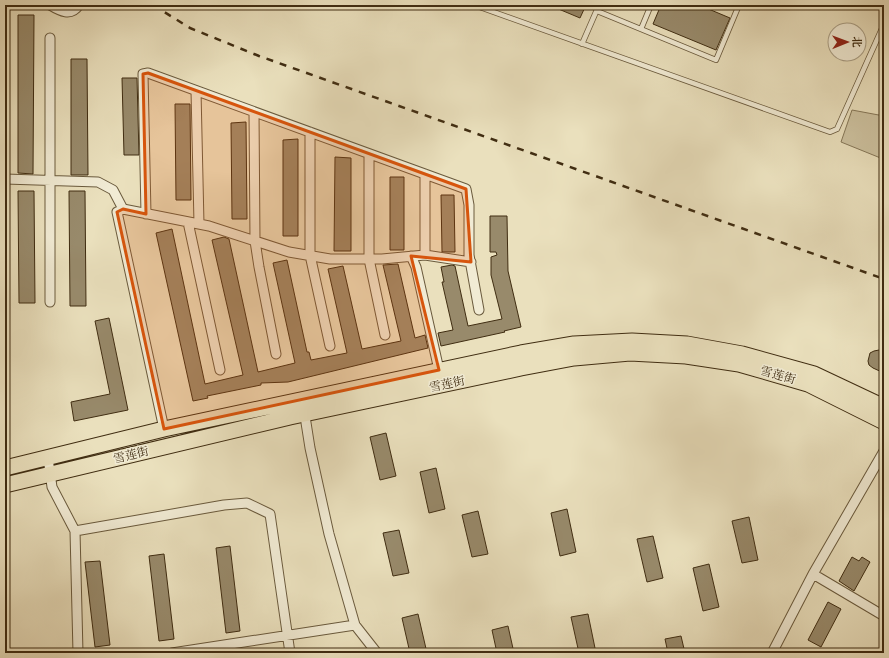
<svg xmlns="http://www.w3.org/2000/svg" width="889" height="658" font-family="'Libre Caslon Text','Noto Serif SC',serif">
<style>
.green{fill:#cdc2a0;stroke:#867859}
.building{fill:#988a6b;stroke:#402d12}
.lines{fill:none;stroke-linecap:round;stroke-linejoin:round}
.service-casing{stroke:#6a5a3d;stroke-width:6}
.minor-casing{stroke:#6a5a3d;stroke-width:11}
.primary-casing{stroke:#402d12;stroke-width:17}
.service{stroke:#f1ebd4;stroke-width:4.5}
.minor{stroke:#f1ebd4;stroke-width:9}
.primary{stroke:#eae0bd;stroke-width:15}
.rail{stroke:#402d12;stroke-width:2.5;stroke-dasharray:7 7;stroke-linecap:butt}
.marked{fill:#d7550d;fill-opacity:0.2;stroke:#d7550d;stroke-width:3;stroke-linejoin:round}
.labels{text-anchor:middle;stroke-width:3;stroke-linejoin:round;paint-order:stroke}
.street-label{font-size:12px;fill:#402d12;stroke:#f1ebd4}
</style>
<rect width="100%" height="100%" fill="#eae0bd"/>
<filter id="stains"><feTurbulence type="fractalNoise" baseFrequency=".005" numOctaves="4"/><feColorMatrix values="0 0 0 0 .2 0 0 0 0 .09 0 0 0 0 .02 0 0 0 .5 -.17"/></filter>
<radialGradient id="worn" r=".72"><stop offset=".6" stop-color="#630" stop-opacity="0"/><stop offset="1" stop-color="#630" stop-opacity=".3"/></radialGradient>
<path class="green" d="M852 110 884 116 883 159 841 142Z"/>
<path class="building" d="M549 5H586L580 18Z
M661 5H699L730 18 716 50 653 24Z
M18 15H34L33 174 18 173Z
M71 59H87L88 175H71Z
M122 78H137L139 155H124Z
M175 104H190L191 200H176Z
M246 122 247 219H232L231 123Z
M298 139V236H283V140Z
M335 157 351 158V251H334Z
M390 177H404V250H390Z
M18 191H34L35 303H19Z
M69 191H85L86 306H70Z
M441 195H454L455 252H442Z
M490 216H507L508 271 521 327 504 331 505 332 441 346 438 333 453 330 442 282H444L441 267 452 265 455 266 468 326 502 319 491 275V257L497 255 496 252H490Z
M172 229 205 384 243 375 212 240 224 237 229 239 258 372 295 363 273 263 287 260 307 352H309L311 360 347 353 328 269 343 266 362 349 401 341 383 265 398 264 415 338 425 335 428 348 288 382 261 383V385L207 396 208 398 193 401 156 233Z
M109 318 128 410 74 421 71 402 110 394 95 321Z
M884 349V373L873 368 869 365 868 361 870 353 874 351Z
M386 433 396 476 380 480 370 437Z
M436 468 445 509 429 513 420 472Z
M567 509 576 552 560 556 551 513Z
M478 511 488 554 472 557 462 515Z
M749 517 758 560 742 563 732 521Z
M399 530 409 573 393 576 383 533Z
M653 536 663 578 647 582 637 539Z
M230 546 240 631 226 633 216 548Z
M164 554 174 639 159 641 149 556Z
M852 557 859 561 862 557 870 562 854 591 839 581Z
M100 561 110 645 95 647 85 562Z
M709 564 719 607 703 611 693 568Z
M828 602 841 609 821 647 808 640Z
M418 614 427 653H410L402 618Z
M588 614 596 653H579L571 617Z
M508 626 514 653H497L492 630Z
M681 636 685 653H668L665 639Z"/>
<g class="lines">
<g class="service-casing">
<path id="service" d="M474 5 830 132 837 129 884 24
M597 11 716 60 739 5
M641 29 651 5
M582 44 599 5"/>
</g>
<g class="minor-casing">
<path id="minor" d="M50 5C60 11 71 17 79 5
M196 91 199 224
M254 112 255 241 259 267 276 354
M310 132V255L330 346
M369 154V259L385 335
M5 179 98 182 113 190 123 209
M146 214 143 74 148 73 466 189 469 205V255L479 310
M188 222 220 370
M425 255V174
M411 256 416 267 439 370
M50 302V38
M304 410 310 448 329 534 355 625 377 653
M164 429 117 212 123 209 209 226 289 252 330 259H382L425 255 471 262
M48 458 52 487 75 531
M813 574 884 616
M78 653 75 531 224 505 247 503 270 514 290 653
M172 653 355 625
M772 653 813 574 884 451"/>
</g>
<g class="primary-casing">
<path id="primary" d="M5 468 164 429 521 353 574 344 632 341 687 344 742 354 814 374 884 407
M5 485 290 417 521 368 574 358 630 353 686 356 739 364 808 384 884 422"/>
</g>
<use href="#service" class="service"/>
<use href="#minor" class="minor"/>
<use href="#primary" class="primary"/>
<path class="rail" d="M153 5 190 28 259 56 884 279"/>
</g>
<path class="marked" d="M148 73 466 189 471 262 411 256 439 370 164 429 117 212 123 209 146 214 143 74Z"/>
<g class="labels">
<g class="street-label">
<text transform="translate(778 375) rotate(16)" y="4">雪莲街</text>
<text transform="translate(447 384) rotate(-12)" y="4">雪莲街</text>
<text transform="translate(131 455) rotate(-14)" y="4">雪莲街</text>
</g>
</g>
<rect width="889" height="658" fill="none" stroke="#eae0bd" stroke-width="20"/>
<rect x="6" y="6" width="877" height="646" fill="none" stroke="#402d12" stroke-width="2"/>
<rect x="10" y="10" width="869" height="638" fill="none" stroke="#402d12"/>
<g transform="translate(847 42) rotate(89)"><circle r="19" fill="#f1ebd4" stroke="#aa9f86"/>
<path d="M0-3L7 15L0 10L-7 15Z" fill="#8f2418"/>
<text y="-6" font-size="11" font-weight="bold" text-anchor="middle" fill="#402d12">北</text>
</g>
<rect width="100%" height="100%" filter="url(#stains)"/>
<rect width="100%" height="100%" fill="url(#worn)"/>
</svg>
